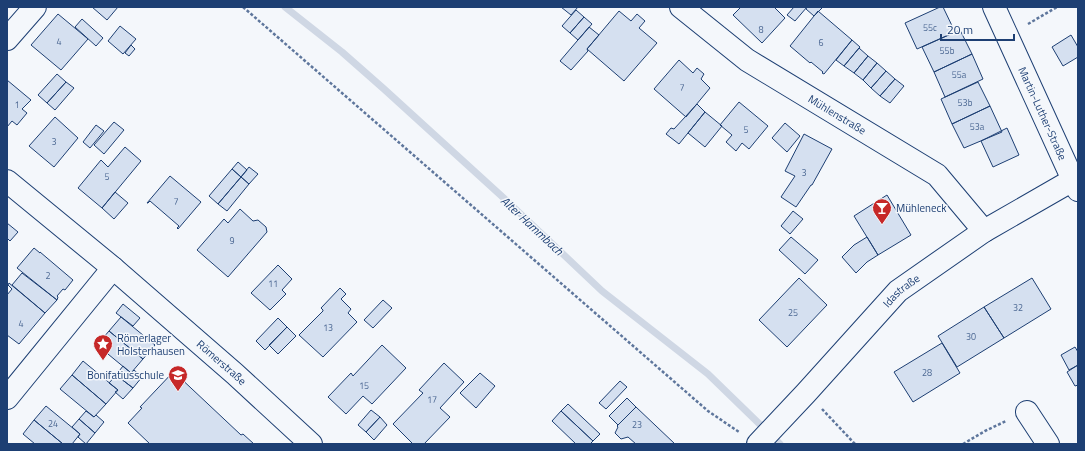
<svg xmlns="http://www.w3.org/2000/svg" width="1085" height="451" font-family="'Titillium Web',sans-serif">
<style>
.lines{fill:none;stroke-linecap:round;stroke-linejoin:round}
.stream{stroke:#cfd7e4;stroke-width:7}
.building{fill:#d5e0f0;stroke:#1d3f73}
.street-casing{stroke:#1d3f73;stroke-width:24}
.path{stroke:#5e769c;stroke-width:2.5;stroke-dasharray:3 2;stroke-linecap:butt}
.street{stroke:#f4f7fb;stroke-width:22}
.labels{text-anchor:middle;stroke-width:3;stroke-linejoin:round;paint-order:stroke}
.number-label{font-size:9px;fill:#4b6792}
.street-label{font-size:11px;fill:#1d3f73;stroke:#f4f7fb}
.poi-label{font-size:11px;fill:#1d3f73;stroke:#f4f7fb;text-anchor:start}
.water-label{font-size:12px;font-style:italic;fill:#1d3f73;stroke:#f4f7fb}
</style>
<rect width="100%" height="100%" fill="#f4f7fb"/>
<g class="lines">
<path class="stream" d="M285 7 342 52 384 89 508 202 602 291 708 374 780 444"/>
</g>
<path class="building" d="M92 7H118L107 20Z
M561 7H578L571 15Z
M741 7H774L785 18 762 43 733 15Z
M794 7H807L795 21 787 15Z
M807 7H823L814 16 806 9Z
M940 7H943L955 32 917 49 905 23Z
M576 10 584 17 570 33 562 26Z
M619 11 631 21 637 14 645 21 639 28 657 43 624 81 587 49Z
M818 11 852 40 824 74 822 73 823 72 811 62 810 63 790 46Z
M58 14 88 39 61 70 31 45Z
M584 17 592 24 578 40 570 33Z
M82 19 103 38 96 46 75 27Z
M120 26 136 39 123 54 108 41Z
M589 27 599 35 587 49 588 51 571 70 560 61Z
M960 30 972 54 934 72 922 47Z
M1071 35 1078 47V57L1063 66 1052 47Z
M852 40 860 47 844 66 836 60Z
M131 45 135 49 129 56 125 53Z
M859 48 868 56 854 73 844 66Z
M972 54 983 79 945 97 934 72Z
M868 56 877 63 863 80 854 73Z
M679 60 693 73 697 68 704 74 701 79 710 88 686 117 654 89Z
M877 63 886 71 871 88 863 80Z
M886 71 895 79 880 96 871 88Z
M57 74 66 82 47 103 38 95Z
M895 79 904 86 890 103 880 96Z
M7 80 31 100 22 109 27 113 17 125 12 121 7 127Z
M66 82 74 88 55 110 47 103Z
M978 82 990 106 952 124 941 99Z
M739 102 768 126 749 149 742 143 736 151 726 142 732 135 720 125Z
M697 104 705 112 679 144 666 134 671 128 674 129Z
M990 106 1002 132 964 148 952 124Z
M705 112 722 126 705 147 688 133Z
M55 117 78 138 54 167 29 146Z
M114 122 124 130 104 154 94 145Z
M785 123 800 136 787 152 772 138Z
M96 125 104 131 90 148 83 142Z
M1007 128 1019 155 993 167 981 141Z
M804 134 832 149 812 185H811L796 207 781 197 795 176 785 171Z
M125 147 141 161 102 208 78 188 101 160 108 167Z
M238 162 247 170 241 177 232 169Z
M249 167 258 174 249 184 241 177Z
M232 169 241 177 218 204 209 196Z
M170 176 201 202 178 229 177 228 179 226 150 201 148 203H147Z
M241 177 249 184 227 211 218 204Z
M115 192 128 203 114 219 102 208Z
M887 195 911 235 878 255 854 216Z
M240 209 253 221 258 220 266 227 267 232 228 277 197 250 224 219 228 223Z
M793 211 803 219 790 234 781 226Z
M7 223 18 232 10 241 7 238Z
M791 237 818 260 805 274 779 250Z
M867 237 878 255 867 262 856 273 842 257 854 245Z
M34 248 40 253V252L73 280 65 290 63 289 57 296 58 297 57 300 17 268Z
M278 265 292 279 282 290 286 294 270 310 251 293Z
M22 273 57 300 45 313 12 285Z
M799 278 827 305 787 347 759 320Z
M1032 278 1051 309 1004 338 984 307Z
M9 283 45 313 19 344 7 335V295L12 289 8 285Z
M340 288 346 294 341 299 351 309 348 313 357 322 323 357 299 335 323 311V310L321 308Z
M383 300 392 308 373 328 364 320Z
M123 304 140 318 133 326 116 313Z
M984 307 1004 338 957 367 938 336Z
M121 317 155 345 143 359 109 331Z
M278 318 287 327 265 350 256 341Z
M287 327 296 336 278 354 269 345Z
M109 331 143 359 131 373 97 345Z
M942 343 960 373 913 402 894 372Z
M382 345 406 368 372 404 363 396 346 414 328 397 351 373 353 376Z
M1075 347 1078 352V365L1069 370 1061 355Z
M83 361 118 390 106 404 72 375Z
M444 363 464 382 440 408 450 417 424 444H413L393 424 423 393 419 390Z
M1078 365V385L1075 386 1067 372Z
M123 366 131 373 134 370 142 377 133 388 116 375Z
M175 370 177 371 175 373 241 435 243 434 254 444H150L128 423 142 408 140 407Z
M480 373 495 386 476 408 460 393Z
M72 375 106 404 94 417 60 389Z
M116 375 133 388 123 399 115 392 118 390 109 383Z
M620 381 627 387 606 409 599 403Z
M627 398 636 407 618 425 609 416Z
M568 404 600 434 593 441 561 411Z
M46 406 80 434 72 444H63L34 420Z
M636 407 675 444H636L628 437 621 439 615 433 618 427 617 426Z
M371 410 380 417 366 432 358 425Z
M86 411 94 417 96 415 104 422 95 433 79 419Z
M561 411 593 441 590 444H576L552 421Z
M380 417 387 425 374 440 366 432Z
M79 419 95 433 86 444 78 437 80 434 72 427Z
M34 420 63 444H35L23 434Z"/>
<g class="lines">
<g class="street-casing">
<g id="street">
<path id="s1" d="M681 7 747 60 937 175 984 231"/>
<path id="s2" d="M994 7 1073 180 1078 190"/>
<path d="M7 39 35 7"/>
<path id="s3" d="M7 181 113 268 235 374 311 444"/>
<path d="M7 398 113 268"/>
<path d="M1027 412 1048 444"/>
<path id="s4" d="M758 444 806 393 898 291 984 231 1078 177"/>
</g>
</g>
<path class="path" d="M243 7 708 411 739 432
M1028 24 1057 7
M822 409 855 444
M963 444 985 431 1006 421"/>
<use href="#street" class="street"/>
</g>
<defs>
<g id="bar-pin" transform="scale(1)"><path d="M0 17L-7.5 6A9.5 9.5 0 1 1 7.5 6Z" fill="#c62828" stroke="#f4f7fb"/><path d="M-6-5H6L.8 .8V4.5H3.5V6h-7V4.5H-.8V.8Z" fill="#fff"/></g>
<g id="sight-pin" transform="scale(1)"><path d="M0 17L-7.5 6A9.5 9.5 0 1 1 7.5 6Z" fill="#c62828" stroke="#f4f7fb"/><path d="M0-6L1.8-2.2L6-1.7L2.9 1.2L3.7 5.4L0 3.3L-3.7 5.4L-2.9 1.2L-6-1.7L-1.8-2.2Z" fill="#fff"/></g>
<g id="school-pin" transform="scale(1)"><path d="M0 17L-7.5 6A9.5 9.5 0 1 1 7.5 6Z" fill="#c62828" stroke="#f4f7fb"/><path d="M0-5L7-2L0 1L-7-2ZM-4 1L0 2.5L4 1V4Q0 6-4 4Z" fill="#fff"/></g>
</defs>
<g fill-rule="evenodd">
<use href="#bar-pin" x="882" y="208"/>
<use href="#sight-pin" x="103" y="344"/>
<use href="#school-pin" x="178" y="375"/>
</g>
<g class="labels">
<g class="number-label">
<text x="930" y="31">55c</text>
<text x="761" y="33">8</text>
<text x="59" y="45">4</text>
<text x="821" y="46">6</text>
<text x="947" y="54">55b</text>
<text x="959" y="78">55a</text>
<text x="682" y="91">7</text>
<text x="965" y="106">53b</text>
<text x="17" y="108">1</text>
<text x="977" y="130">53a</text>
<text x="746" y="133">5</text>
<text x="54" y="145">3</text>
<text x="804" y="176">3</text>
<text x="107" y="180">5</text>
<text x="176" y="205">7</text>
<text x="232" y="244">9</text>
<text x="48" y="279">2</text>
<text x="273" y="287">11</text>
<text x="1018" y="311">32</text>
<text x="793" y="316">25</text>
<text x="21" y="327">4</text>
<text x="328" y="331">13</text>
<text x="971" y="340">30</text>
<text x="927" y="376">28</text>
<text x="364" y="389">15</text>
<text x="432" y="403">17</text>
<text x="53" y="427">24</text>
<text x="637" y="428">23</text>
</g>
<g class="street-label">
<text dy="4" stroke="none"><textPath href="#s2" startOffset="117">Martin-Luther-Straße</textPath></text>
<text dy="4" stroke="none"><textPath href="#s1" startOffset="190">Mühlenstraße</textPath></text>
<text dy="4" stroke="none"><textPath href="#s4" startOffset="210">Idastraße</textPath></text>
<text dy="4" stroke="none"><textPath href="#s3" startOffset="281">Römerstraße</textPath></text>
</g>
<g class="poi-label">
<text x="896" y="212">Mühleneck</text>
<text x="117" y="342">Römerlager<tspan x="117" dy="13">Holsterhausen</tspan></text>
<text x="164" y="379" text-anchor="end">Bonifatiusschule</text>
</g>
<g class="water-label">
<text transform="translate(532 226) rotate(43)" y="4">Alter Hammbach</text>
</g>
</g>
<rect width="1085" height="451" fill="none" stroke="#1d3f73" stroke-width="16"/>
<path d="M941 34v6h73v-6" fill="none" stroke="#1d3f73" stroke-width="2"/>
<text x="947" y="34" font-size="12" fill="#1d3f73" stroke="#f4f7fb" stroke-width="3" paint-order="stroke">20 m</text>
</svg>
